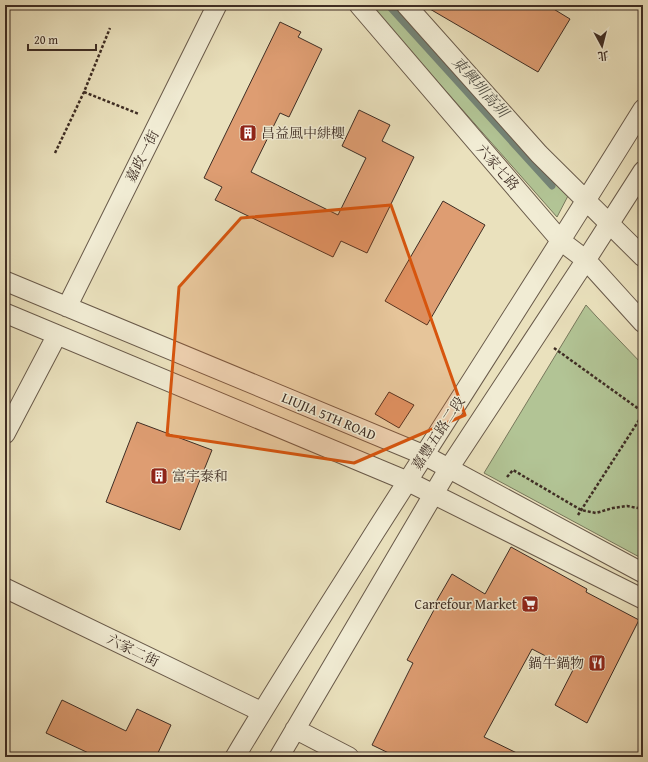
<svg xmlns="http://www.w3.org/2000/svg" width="648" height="762" font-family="'Gentium Book Plus','Noto Serif TC',serif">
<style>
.green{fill:#b2c495;stroke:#78785c}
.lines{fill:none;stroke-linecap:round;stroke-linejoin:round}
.stream{stroke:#748477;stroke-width:7}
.building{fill:#de9d72;stroke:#3e2d24}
.minor-casing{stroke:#695a4a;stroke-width:21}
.path{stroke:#3e2d24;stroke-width:2.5;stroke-dasharray:3 2;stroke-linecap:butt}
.minor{stroke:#f1ecd4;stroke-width:19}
.marked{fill:#d7550e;fill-opacity:0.2;stroke:#d7550e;stroke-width:3;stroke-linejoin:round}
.labels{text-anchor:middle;stroke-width:3;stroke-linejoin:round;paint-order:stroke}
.poi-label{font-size:14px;fill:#3e2d24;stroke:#f1ecd4;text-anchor:start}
.street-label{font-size:14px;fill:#3e2d24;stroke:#f1ecd4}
.water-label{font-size:15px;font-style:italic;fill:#545147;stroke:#f1ecd4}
</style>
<rect width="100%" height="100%" fill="#eae1bd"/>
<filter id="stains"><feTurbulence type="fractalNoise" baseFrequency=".005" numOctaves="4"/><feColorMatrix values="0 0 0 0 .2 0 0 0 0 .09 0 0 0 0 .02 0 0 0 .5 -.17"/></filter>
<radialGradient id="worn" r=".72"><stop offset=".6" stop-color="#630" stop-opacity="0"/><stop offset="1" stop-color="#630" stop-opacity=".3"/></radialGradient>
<path class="green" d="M370 5H399L569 194 557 217Z
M586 305 596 316 643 365V559L484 473Z"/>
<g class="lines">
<path class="stream" d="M388 5 552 186"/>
</g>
<path class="building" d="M423 5H547L570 19 538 72Z
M280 22 301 32 298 37 322 49 289 117 280 113 251 172 338 215 366 158 342 146 359 110 390 125 382 141 414 157 367 253 341 241 333 257 215 200 222 187 204 178Z
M443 201 485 225 427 325 385 301Z
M389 392 414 405 399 428 375 414Z
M137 422 212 450 180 530 106 502Z
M511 547 587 589 586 592 639 620 587 723 555 705 573 670 532 649 484 737 525 757H397L372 745 413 663 407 660 435 608 433 607 452 574 485 594Z
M62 700 126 731 137 709 171 725 156 757H97L46 733Z"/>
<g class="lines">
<g class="minor-casing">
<path id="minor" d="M359 5 561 241 586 260 643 323
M406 5 539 154 643 257
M5 281 424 455 643 573
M67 307 217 5
M5 313 407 481 643 599
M5 434 57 335
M5 588 262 712
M295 729 349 757
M235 757C280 681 328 607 375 532 465 391 555 251 643 109
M279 757 449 468 586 260 643 171"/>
</g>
<path class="path" d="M84 92 139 114
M55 153 84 92 110 28
M554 348 643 412
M507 477 513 470 581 510 596 513 613 508 627 506 643 509
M578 515 643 414"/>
<use href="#minor" class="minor"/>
</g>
<path class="marked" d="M391 205 465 415 354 463 167 435 179 287 241 218Z"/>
<defs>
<g id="building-square" transform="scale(0.9)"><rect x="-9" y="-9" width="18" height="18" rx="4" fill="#8f2418" stroke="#f1ecd4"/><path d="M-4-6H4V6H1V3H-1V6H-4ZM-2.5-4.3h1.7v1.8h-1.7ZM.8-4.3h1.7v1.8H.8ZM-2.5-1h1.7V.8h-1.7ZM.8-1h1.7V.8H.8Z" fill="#fff"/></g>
<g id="supermarket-square" transform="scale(0.9)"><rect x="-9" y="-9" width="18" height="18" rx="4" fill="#8f2418" stroke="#f1ecd4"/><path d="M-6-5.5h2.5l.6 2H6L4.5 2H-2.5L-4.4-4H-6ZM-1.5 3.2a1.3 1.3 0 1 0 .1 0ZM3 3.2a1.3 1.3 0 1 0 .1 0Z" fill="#fff"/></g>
<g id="restaurant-square" transform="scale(0.9)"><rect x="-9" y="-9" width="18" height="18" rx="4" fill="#8f2418" stroke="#f1ecd4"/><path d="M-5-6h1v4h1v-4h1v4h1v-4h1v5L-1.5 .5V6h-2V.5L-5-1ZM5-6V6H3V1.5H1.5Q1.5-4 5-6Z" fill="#fff"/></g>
</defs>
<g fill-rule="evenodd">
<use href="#building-square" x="248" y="133"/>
<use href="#building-square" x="159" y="476"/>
<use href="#supermarket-square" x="530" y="604"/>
<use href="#restaurant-square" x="597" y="663"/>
</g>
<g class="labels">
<g class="poi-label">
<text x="261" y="138">昌益風中緋櫻</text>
<text x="172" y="481">富宇泰和</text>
<text x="517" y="609" text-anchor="end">Carrefour Market</text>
<text x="584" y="668" text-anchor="end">鍋牛鍋物</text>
</g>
<g class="street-label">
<text transform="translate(142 156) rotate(-63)" y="5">嘉政一街</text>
<text transform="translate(498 167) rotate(49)" y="5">六家七路</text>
<text transform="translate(329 416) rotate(23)" y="5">LIUJIA 5TH ROAD</text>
<text transform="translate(438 433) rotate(-57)" y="5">嘉豐五路二段</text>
<text transform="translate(133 650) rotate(26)" y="5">六家二街</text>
</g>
<g class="water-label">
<text transform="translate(480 87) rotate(48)" y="5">東興圳高圳</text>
</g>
</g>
<rect width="648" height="762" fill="none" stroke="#eae1bd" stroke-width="20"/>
<rect x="6" y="6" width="636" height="750" fill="none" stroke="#3e2d24" stroke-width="2"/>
<rect x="10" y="10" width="628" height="742" fill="none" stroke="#3e2d24"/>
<g transform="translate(602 46) rotate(173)" stroke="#f1ecd4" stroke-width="3" paint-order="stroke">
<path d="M0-3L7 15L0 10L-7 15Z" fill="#3e2d24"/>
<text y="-6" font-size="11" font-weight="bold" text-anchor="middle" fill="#3e2d24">北</text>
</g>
<path d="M28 44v6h68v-6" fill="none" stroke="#3e2d24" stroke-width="2"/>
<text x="34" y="44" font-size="12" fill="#3e2d24" stroke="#f1ecd4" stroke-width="3" paint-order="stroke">20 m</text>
<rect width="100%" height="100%" filter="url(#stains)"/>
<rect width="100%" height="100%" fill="url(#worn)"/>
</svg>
